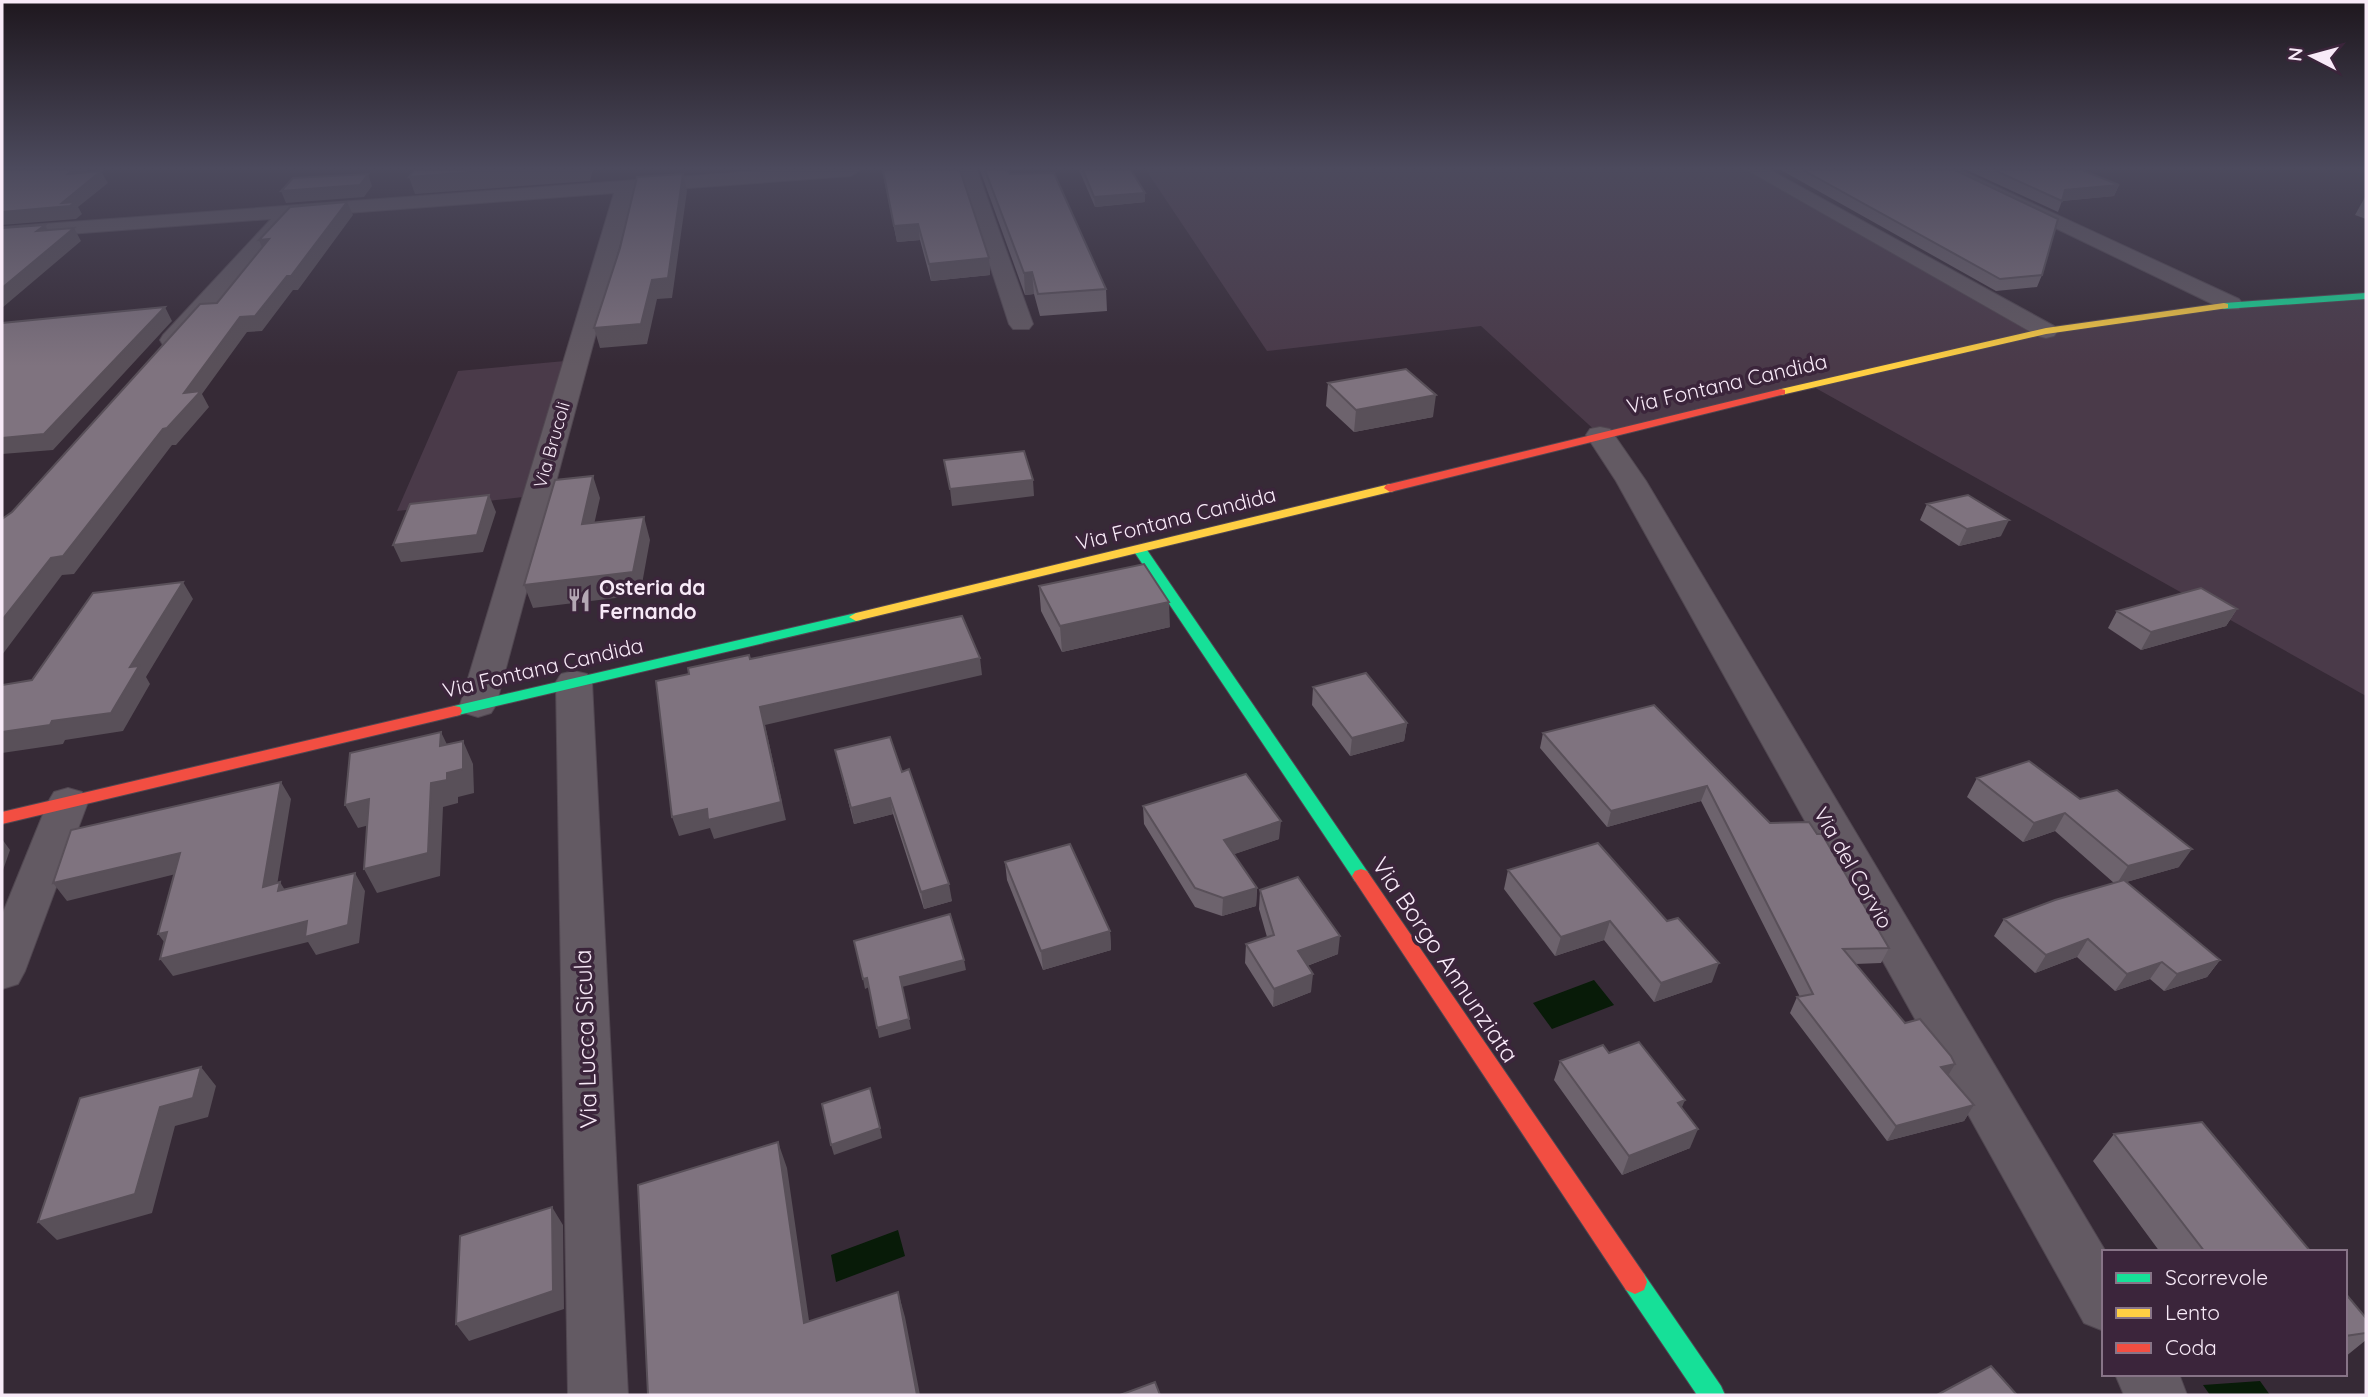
<svg xmlns="http://www.w3.org/2000/svg" width="2368" height="1397" font-family="Quicksand,sans-serif">
<style>
.green{fill:#4a3a49}
.water{fill:#081b08}
.lines{fill:none;stroke-linecap:round;stroke-linejoin:round}
.street-casing{stroke:#514751;stroke-width:2}
.fast-casing{stroke:#514751;stroke-width:2}
.slow-casing{stroke:#514751;stroke-width:2}
.jam-casing{stroke:#514751;stroke-width:2}
.street{fill:#635a63;fill-rule:evenodd}
.fast{fill:#16e098;fill-rule:evenodd}
.slow{fill:#ffcf43;fill-rule:evenodd}
.jam{fill:#f24e42;fill-rule:evenodd}
.wall{fill:#6d636d}
.shaded-wall{fill:#595059}
.building{fill:#7f737f;stroke:#595059;stroke-width:2}
.labels{text-anchor:middle;stroke-width:7;stroke-linejoin:round;paint-order:stroke}
.far-street-label{font-size:18px;fill:#f8eaf8;stroke:#3b253b}
.street-label{font-size:21px;fill:#f8eaf8;stroke:#3b253b}
.poi-label{font-size:21px;font-weight:bold;fill:#f8eaf8;stroke:#3b253b;text-anchor:start}
.near-street-label{font-size:24px;fill:#f8eaf8;stroke:#3b253b}
</style>
<rect width="100%" height="100%" fill="#362a36"/>
<path class="green" d="M1146 170H1756L2046 331 2244 304 2366 296V696L1812 386 1600 435 1481 326 1267 351Z
M565 361 523 497 397 511 458 371Z"/>
<path class="water" d="M1594 980 1614 1005 1552 1029 1533 1003Z
M898 1230 905 1256 836 1282 831 1255Z
M2260 1381 2270 1395H2210L2203 1385Z"/>
<g class="lines">
<g class="street-casing">
<path id="street" d="M770 170H860L851 176 634 192 496 705 491 713 478 717 465 713 460 705 614 193 294 217 181 345 172 347 163 345 160 340 163 335 271 219 2 239V227Z
M959 170H977L1033 324 1029 329H1013L1009 324Z
M1747 170H1770L2054 326 2058 331 2054 336 2046 338 2038 336Z
M1935 170H1960L2239 299 2243 304 2239 309H2223Z
M1600 427 1610 429 1646 481 2106 1252 2104 1331 2084 1323 1616 481 1586 435 1590 429Z
M574 671 587 674 592 682 628 1395H568L556 682 561 674Z
M68 788 82 792 88 802 25 971 18 984 2 989V915L48 802 54 792Z
M2115 1374H2179L2187 1395H2124Z"/>
</g>
<g class="fast-casing">
<path id="fast" d="M2366 293V299L2224 309 2219 306 2224 303Z
M1140 546 1145 547 1367 871 1370 876 1367 881 1361 883 1355 881 1133 550Z
M856 613 863 617 861 620 454 716 446 711 454 706Z
M1635 1270 1644 1274 1721 1386 1725 1395H1697L1626 1290 1623 1282 1626 1274Z"/>
</g>
<g class="slow-casing">
<path id="slow" d="M2224 303 2228 304V308L2046 334 1781 395 1775 392 1781 389 2046 328Z
M1390 484 1396 488 1394 491 856 621 849 617 856 613Z"/>
</g>
<g class="jam-casing">
<path id="jam" d="M1781 389 1785 390V394L1390 492 1384 488 1386 485Z
M454 706 460 707 462 711 460 715 2 824V812Z
M1361 869 1367 871 1644 1274 1647 1282 1644 1290 1635 1294 1626 1290 1355 881 1352 876 1355 871Z"/>
</g>
<use href="#street" class="street"/>
<use href="#fast" class="fast"/>
<use href="#slow" class="slow"/>
<use href="#jam" class="jam"/>
</g>
<path class="wall" d="M882 170H960L989 258 990 275 931 281 920 240 897 242Z
M980 170H1008L1106 289 1107 311 1040 316 1034 294 1025 295Z
M1079 170H1131L1145 193V202L1095 207Z
M1781 170H1955L2042 275 2037 287 1996 291Z
M1967 170H2082L2119 185 2114 196 2062 201 2058 212Z
M2365 197H2366V219L2355 215Z
M1328 383 1433 417 1354 432 1326 406Z
M1927 504 2001 536 1959 546 1920 520Z
M1039 586 1170 627 1062 652 1041 611Z
M2237 609 2226 626 2141 650 2108 628 2117 611Z
M1313 687 1407 723 1404 741 1350 756 1312 705Z
M1654 705 1889 948 1881 963 1855 964 1974 1105 1964 1121 1887 1141 1790 1013 1797 997H1800L1701 801 1607 827 1540 748 1543 733Z
M835 750 902 772 952 901 924 909 893 814 854 824Z
M1977 778 2080 799 2179 867 2126 882 2220 960 2207 977 2164 991 2150 979 2115 991 2077 957 2035 973 1994 936 2004 919 2114 883 2055 831 2023 842 1967 797Z
M1143 806 1279 839 1234 854 1257 888 1256 906 1222 916 1195 907 1144 824Z
M1598 843 1712 982 1654 1002 1604 940 1555 956 1504 889 1508 870Z
M1005 862 1110 931 1111 950 1043 970 1007 880Z
M1260 890 1338 954 1307 966 1311 992 1273 1007 1245 963 1246 944 1267 937 1259 909Z
M1609 1053 1690 1148 1622 1175 1554 1080 1560 1061Z
M2114 1134 2311 1252H2160L2093 1161Z
M2345 1293 2366 1318V1340L2345 1357Z"/>
<path class="shaded-wall" d="M69 170H88L80 176 68 174Z
M498 170H593L590 181 415 194 409 177Z
M101 171 108 183 78 207 82 214 76 219 2 225V212L62 203Z
M368 174 372 186 364 197 286 203 281 191Z
M683 174 687 191 672 298 657 299 647 344 600 348 594 328 652 280Z
M2119 185 2114 196 2061 201 2065 190Z
M1145 193V202L1095 207 1094 197Z
M347 202 353 215 298 290H293L262 331 247 332 202 394 209 407 176 445H172L74 574 62 575 2 655V620L51 558 184 393 240 317 287 276Z
M918 224 920 240 897 242 894 226Z
M45 225 52 238 37 231Z
M74 228 81 241 2 308V288Z
M269 239 265 254 259 240Z
M989 258 990 275 931 281 929 264Z
M1032 272 1034 294 1025 295 1024 273Z
M165 307 172 321 53 450 2 454V438Z
M1436 395 1433 417 1354 432 1356 410Z
M593 476 600 498 589 547 582 524Z
M1033 480 1034 496 952 506 950 489Z
M489 495 496 512 483 552 401 562 393 545Z
M644 517 650 540 640 595 533 608 524 585Z
M2009 520 2001 536 1959 546 1967 529Z
M183 582 193 599 146 677 150 684 123 731 65 740 63 744 2 753V732L52 721 130 667Z
M1169 602 1170 627 1062 652 1060 626Z
M2237 609 2226 626 2141 650 2151 632Z
M980 658 982 675 765 725 786 820 714 839 710 828 679 836 672 817 760 707Z
M1407 723 1404 741 1350 756 1352 738Z
M441 732 452 755 440 746Z
M463 741 473 764 474 793 458 797V803L443 807 440 876 377 893 364 869 431 783 447 773Z
M281 782 291 799 274 904 263 887Z
M1707 786 1701 801 1607 827 1611 811Z
M890 798 893 814 854 824 851 808Z
M369 799 381 822 358 828 345 805Z
M2065 813 2055 831 2023 842 2034 823Z
M1281 821 1279 839 1223 858 1224 840Z
M2 839 10 850 2 873Z
M2192 849 2179 867 2116 885 2128 866Z
M180 853 192 870 67 901 53 883Z
M355 873 365 891 359 943 316 955 308 942 173 976 160 959Z
M280 882 291 900 278 891Z
M949 884 952 901 924 909 921 892Z
M1257 888 1256 906 1222 916 1223 898Z
M1610 921 1604 940 1555 956 1561 937Z
M1110 931 1111 950 1043 970 1041 951Z
M167 932 171 951 158 934Z
M1340 936 1338 954 1296 970 1298 951Z
M2088 939 2077 957 2035 973 2046 955Z
M964 960 966 970 902 987 900 977Z
M2220 960 2207 977 2164 991 2177 974Z
M2162 962 2150 979 2115 991 2127 974Z
M1719 963 1712 982 1654 1002 1661 983Z
M1313 974 1311 992 1273 1007 1274 989Z
M867 978 869 987 865 989 863 979Z
M909 1019 911 1029 879 1038 877 1028Z
M1955 1064 1946 1079 1941 1067Z
M201 1067 216 1086 208 1117 175 1126 152 1213 57 1240 38 1222Z
M1685 1100 1677 1119 1678 1103Z
M1974 1105 1964 1121 1887 1141 1896 1126Z
M880 1128 882 1138 834 1155 831 1145Z
M1698 1129 1690 1148 1622 1175 1629 1156Z
M778 1142 787 1168 813 1348 804 1323Z
M552 1207 563 1225 564 1309 469 1341 456 1324Z
M898 1292 905 1317 920 1395H917Z"/>
<path class="building" d="M2 170H73L68 174 101 171 62 203 75 202 70 206 2 212Z
M414 170H498L409 177Z
M883 170H960L989 258 929 264 918 224 894 226Z
M985 170H1008L1010 174 1054 173 1106 289 1038 294 1032 272 1024 273Z
M1083 170H1131L1145 193 1094 197Z
M1803 170H1955L2058 219 2042 275 2000 279Z
M1994 170H2082L2119 185 2065 190 2062 201Z
M368 174 360 185 281 191 293 178Z
M683 174 668 278 652 280 641 324 594 328 620 248 637 177Z
M347 202 291 276H287L255 316 240 317 184 393 201 391 167 428 163 429 63 556 51 558 2 620V519L12 512 200 304 217 303 269 239 259 240 290 207Z
M45 225 37 231 74 228 2 288V228Z
M165 307 44 434 2 438V323Z
M1406 369 1436 395 1356 410 1328 383Z
M1024 451 1033 480 950 489 944 460Z
M593 476 582 524 644 517 633 572 524 585 555 480Z
M489 495 477 535 393 545 410 504Z
M1968 495 2009 520 1967 529 1927 504Z
M1144 564 1169 602 1060 626 1039 586Z
M183 582 130 667 139 666 111 713 52 721 50 725 2 732V685L32 680 93 593Z
M2201 588 2237 609 2151 632 2117 611Z
M962 616 980 658 760 707 781 802 708 820 707 809 672 817 656 681 689 674 688 668 749 655 750 659Z
M1366 673 1407 723 1352 738 1313 687Z
M1654 705 1770 823 1809 822 1817 834H1822L1889 948 1843 949 1905 1023 1920 1019 1951 1056 1955 1064 1941 1067 1974 1105 1896 1126 1797 997 1813 994 1707 786 1611 811 1543 733Z
M441 732 440 746 463 741V769L447 773V780L431 783 428 853 364 869 369 799 345 805 350 753Z
M890 737 902 772 909 769 949 884 921 892 890 798 851 808 835 750Z
M2029 761 2080 799 2117 790 2192 849 2128 866 2065 813 2034 823 1977 778Z
M1246 774 1281 821 1224 840 1257 888 1223 898 1195 888 1143 806Z
M281 782 263 887 280 882 278 891 355 873 348 925 305 937 307 921 160 959 167 932 158 934 180 853 53 883 71 830Z
M1598 843 1667 921 1678 918 1719 963 1661 983 1610 921 1561 937 1508 870Z
M1070 844 1110 931 1041 951 1005 862Z
M1298 877 1340 936 1298 951 1313 974 1274 989 1246 944 1274 935 1260 890Z
M2124 880 2220 960 2177 974 2162 962 2127 974 2088 939 2046 955 2004 919 2055 900Z
M950 914 964 960 900 977 909 1019 877 1028 867 978 863 979 854 941Z
M1639 1042 1685 1100 1678 1103 1698 1129 1629 1156 1560 1061 1603 1045 1609 1053Z
M201 1067 193 1098 160 1107 135 1194 38 1222 80 1098Z
M870 1088 880 1128 831 1145 822 1104Z
M2202 1122 2311 1252H2205L2114 1134Z
M778 1142 804 1323 898 1292 917 1395H648L638 1185Z
M552 1207 553 1291 456 1324 460 1236Z
M2345 1293 2366 1318V1333L2345 1336Z
M1991 1366 2017 1395H1937Z
M1155 1382 1160 1395H1120Z"/>
<linearGradient id="sky" x2="0" y2="1"><stop stop-color="#1e171e"/><stop offset="0.46" stop-color="#4c4a5d"/><stop offset="1" stop-color="#4c4a5d" stop-opacity="0"/></linearGradient>
<rect width="2368" height="366" fill="url(#sky)"/>
<defs>
<g id="restaurant-bare" transform="scale(1.89)"><path d="M-5-6h1v4h1v-4h1v4h1v-4h1v5L-1.5 .5V6h-2V.5L-5-1ZM5-6V6H3V1.5H1.5Q1.5-4 5-6Z" fill="#b4a7b4" stroke="#3b253b" stroke-width="2.5" paint-order="stroke"/></g>
</defs>
<g fill-rule="evenodd">
<use href="#restaurant-bare" x="579" y="600"/>
</g>
<g class="labels">
<g class="far-street-label">
<text transform="translate(552 445) rotate(-74)" y="6">Via Brucoli</text>
</g>
<g class="street-label">
<text transform="translate(1727 384) rotate(-13)" y="7">Via Fontana Candida</text>
<text transform="translate(1176 519) rotate(-14)" y="7">Via Fontana Candida</text>
<text transform="translate(543 668) rotate(-13)" y="7">Via Fontana Candida</text>
<text transform="translate(1853 868) rotate(60)" y="7">Via del Corvio</text>
</g>
<g class="poi-label">
<text x="599" y="595">Osteria da<tspan x="599" dy="24">Fernando</tspan></text>
</g>
<g class="near-street-label">
<text transform="translate(1445 960) rotate(56)" y="8">Via Borgo Annunziata</text>
<text transform="translate(586 1039) rotate(-92)" y="8">Via Lucca Sicula</text>
</g>
</g>
<rect width="2368" height="1397" fill="none" stroke="#f8eaf8" stroke-width="7"/>
<rect x="2102" y="1250" width="245" height="126" fill="#3b253b" stroke="#877487" stroke-width="2"/>
<rect x="2116" y="1273" width="35" height="10" fill="#16e098" stroke="#877487" stroke-width="2"/>
<text x="2165" y="1285" font-size="21" fill="#f8eaf8">Scorrevole</text>
<rect x="2116" y="1308" width="35" height="10" fill="#ffcf43" stroke="#877487" stroke-width="2"/>
<text x="2165" y="1320" font-size="21" fill="#f8eaf8">Lento</text>
<rect x="2116" y="1343" width="35" height="10" fill="#f24e42" stroke="#877487" stroke-width="2"/>
<text x="2165" y="1355" font-size="21" fill="#f8eaf8">Coda</text>
<g transform="translate(2312 56) rotate(276)" stroke="#3b253b" stroke-width="5" paint-order="stroke">
<path d="M0-5L12 26L0 18L-12 26Z" fill="#f8eaf8"/>
<text y="-10" font-size="19" font-weight="bold" text-anchor="middle" fill="#f8eaf8">N</text>
</g>
</svg>
